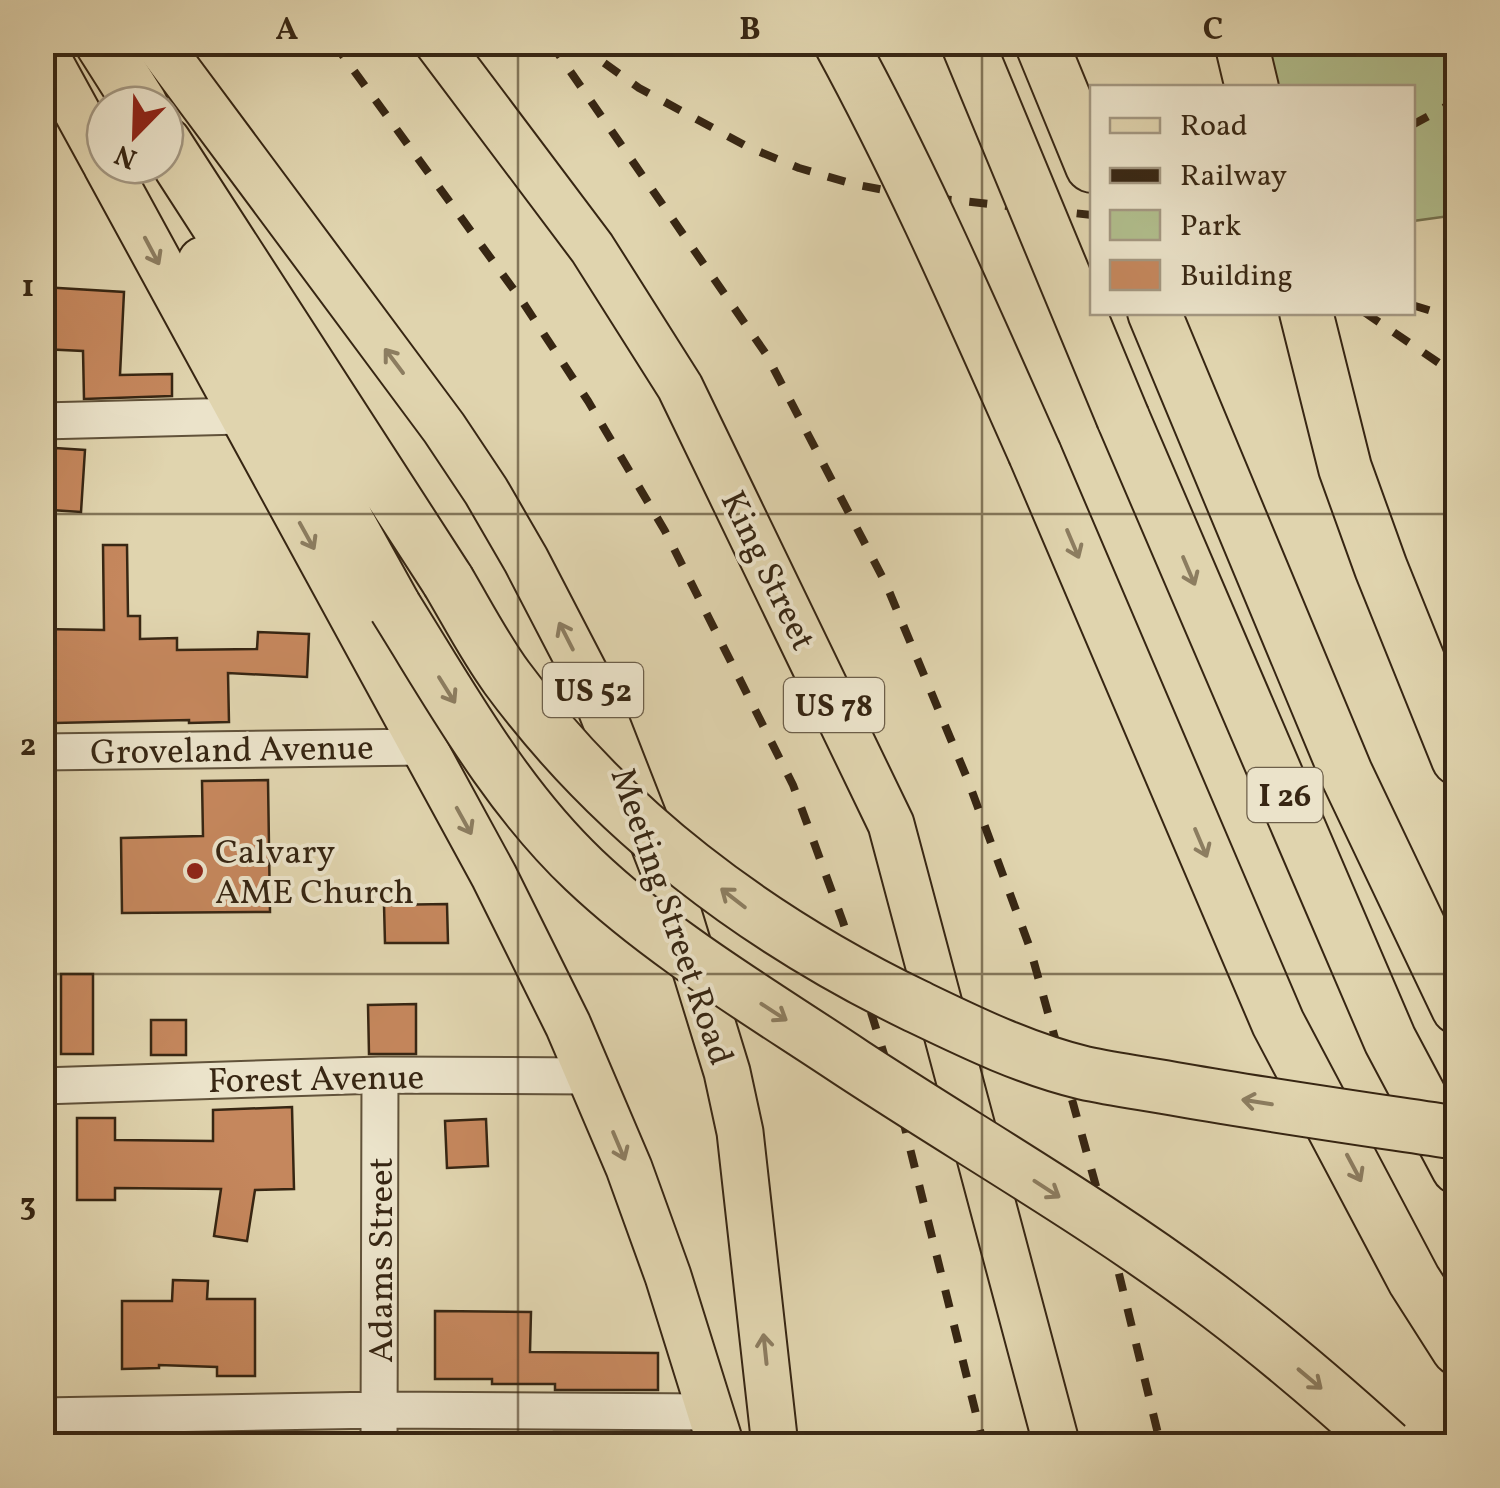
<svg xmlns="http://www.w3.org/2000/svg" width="1500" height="1488" font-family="Vollkorn,serif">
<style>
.green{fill:#b0bd8c;stroke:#747250;stroke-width:2.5}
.building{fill:#c5875d;stroke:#372613;stroke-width:2.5}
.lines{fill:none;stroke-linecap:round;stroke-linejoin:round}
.minor-casing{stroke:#61523a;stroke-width:39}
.major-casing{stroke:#372613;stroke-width:49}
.highway-casing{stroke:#372613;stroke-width:56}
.minor{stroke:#ebe3ca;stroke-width:35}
.major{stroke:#e0d4ae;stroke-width:45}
.highway{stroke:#e0d4ae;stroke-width:52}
.rail{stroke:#372613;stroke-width:8;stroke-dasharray:18 18;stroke-linecap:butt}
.highway-bridge-casing{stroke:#372613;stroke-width:56;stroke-linecap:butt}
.highway-bridge{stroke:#e0d4ae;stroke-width:52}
.oneway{stroke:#8c7d60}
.grid{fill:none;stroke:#372613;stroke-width:2.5;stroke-opacity:0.55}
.poi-dot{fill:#8f2418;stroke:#ebe3ca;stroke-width:4}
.labels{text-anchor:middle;stroke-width:8;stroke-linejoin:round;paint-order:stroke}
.shield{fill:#ebe3ca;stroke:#6d5f4a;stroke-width:2.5}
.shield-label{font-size:32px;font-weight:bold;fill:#372613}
.street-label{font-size:35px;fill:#372613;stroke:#ebe3ca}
.poi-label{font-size:35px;fill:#372613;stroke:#ebe3ca;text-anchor:start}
.neatline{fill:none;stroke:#372613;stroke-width:4}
.grid-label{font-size:32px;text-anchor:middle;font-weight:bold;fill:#372613}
</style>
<rect width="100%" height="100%" fill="#e0d4ae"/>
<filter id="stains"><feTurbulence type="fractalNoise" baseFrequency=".002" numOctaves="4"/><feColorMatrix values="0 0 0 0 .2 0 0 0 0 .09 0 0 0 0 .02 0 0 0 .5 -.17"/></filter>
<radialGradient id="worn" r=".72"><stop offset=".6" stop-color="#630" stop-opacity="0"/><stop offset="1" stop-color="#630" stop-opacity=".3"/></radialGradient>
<path class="green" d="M1241 43H1457V215L1413 221 1412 88 1252 87Z"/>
<path class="building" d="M42 287 124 292 120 375 172 374V396L84 399 83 351 42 349Z
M55 448 85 450 81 512 51 510Z
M103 545H127L128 616H140V639L177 638V650L257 649 258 632 309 634 307 677 228 673 229 722 189 723V720L55 723V708L42 707V629L104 630Z
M268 780 270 912 122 913 121 838 203 836 202 781Z
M447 904 448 943H385L384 905Z
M61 974H93V1054H61Z
M416 1004V1054H369L368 1005Z
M151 1020H186V1055H151Z
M292 1107 294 1189 255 1190 247 1241 214 1236 221 1189 115 1188V1200H77V1118H115V1140L213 1141V1110Z
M486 1119 488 1166 447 1168 445 1121Z
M173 1280 208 1281 207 1299H255V1376H217V1367L159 1365V1368L122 1369V1301H172Z
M435 1311 531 1312 530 1352 658 1353V1390H555V1384H492V1379H435Z
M554 1432 657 1433V1446H554Z"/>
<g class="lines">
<g class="minor-casing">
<path id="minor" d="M42 421 241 416
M42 752 422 747
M42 1086 380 1075 590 1076
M42 1416 379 1410 710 1412
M379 1446 380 1075"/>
</g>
<g class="major-casing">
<path id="major" d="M157 42 444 428 486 491 526 560 594 691 669 883 727 1072 740 1132 775 1446
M437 42 592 248 680 387 891 824 1057 1446
M42 48 105 163
M106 165 494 876 568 1025 629 1168 668 1276 721 1446"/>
</g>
<g class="highway-casing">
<path id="highway" d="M101 42 141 105
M1041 42 1092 166
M1241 42 1252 88
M165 143 448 581
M204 263 395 607
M1154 312 1346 773 1458 1008
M1306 312 1345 468 1381 568 1458 759
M1123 418 1390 1040 1458 1168
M1035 454 1278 1023 1414 1280 1458 1349"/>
</g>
<use href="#minor" class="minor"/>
<use href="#major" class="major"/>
<use href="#highway" class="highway"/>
<path class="rail" d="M333 42 522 301 588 401 665 531 793 785 843 922 897 1096 984 1446
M550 42 766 354 886 584 967 778 1030 948 1109 1233 1161 1446
M575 42 639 88 748 147 799 168 853 184 915 196 1092 215
M1412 125 1458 100
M1412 305 1458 319
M1364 312 1458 376"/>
<g class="highway-bridge-casing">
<path id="highway-bridge" d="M840 42C913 176 973 315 1035 454
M967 42 1123 418
M448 581C467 613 485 648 507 678 612 821 757 929 916 1006 970 1032 1025 1059 1084 1073 1116 1080 1149 1084 1181 1090 1273 1106 1365 1119 1458 1133
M395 607C452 698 505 795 584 870 664 946 762 1003 853 1064 975 1144 1103 1217 1219 1305 1277 1349 1333 1397 1387 1446"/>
</g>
<use href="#highway-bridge" class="highway-bridge"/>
</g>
<defs><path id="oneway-shaft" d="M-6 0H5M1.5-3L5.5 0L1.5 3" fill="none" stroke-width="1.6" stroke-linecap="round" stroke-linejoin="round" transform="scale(2.5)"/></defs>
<g class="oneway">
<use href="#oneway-shaft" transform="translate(152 251) rotate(62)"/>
<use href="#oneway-shaft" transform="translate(394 361) rotate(-127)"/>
<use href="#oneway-shaft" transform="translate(307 536) rotate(61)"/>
<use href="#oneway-shaft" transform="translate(1073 544) rotate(67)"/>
<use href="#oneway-shaft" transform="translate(1189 571) rotate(67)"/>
<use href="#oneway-shaft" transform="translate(566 636) rotate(-117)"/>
<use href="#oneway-shaft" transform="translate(447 690) rotate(58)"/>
<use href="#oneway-shaft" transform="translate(464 821) rotate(61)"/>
<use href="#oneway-shaft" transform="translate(1201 843) rotate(67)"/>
<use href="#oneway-shaft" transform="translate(733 898) rotate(-142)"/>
<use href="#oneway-shaft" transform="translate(774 1012) rotate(33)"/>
<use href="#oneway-shaft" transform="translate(1257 1102) rotate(-171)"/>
<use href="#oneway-shaft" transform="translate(619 1146) rotate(67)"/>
<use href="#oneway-shaft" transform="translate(1354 1168) rotate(62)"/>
<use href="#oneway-shaft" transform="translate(1047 1189) rotate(33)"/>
<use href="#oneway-shaft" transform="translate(765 1349) rotate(-96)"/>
<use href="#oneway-shaft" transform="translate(1310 1379) rotate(40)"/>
</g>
<path class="grid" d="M518 42V1446M982 42V1446M42 514H1458M42 974H1458"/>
<circle class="poi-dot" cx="195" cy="871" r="10"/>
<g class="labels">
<g class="shield">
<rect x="543" y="663" width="100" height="54" rx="8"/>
<rect x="784" y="678" width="100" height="54" rx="8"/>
<rect x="1247.5" y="768" width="75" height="54" rx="8"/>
</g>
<g class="shield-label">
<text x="593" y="701">US 52</text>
<text x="834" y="716">US 78</text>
<text x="1285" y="806">I 26</text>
</g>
<g class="street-label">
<text transform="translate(769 570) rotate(64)" y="12">King Street</text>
<text transform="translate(232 749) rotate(-1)" y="12">Groveland Avenue</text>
<text transform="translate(673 916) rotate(71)" y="12">Meeting Street Road</text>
<text transform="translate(316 1078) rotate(-1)" y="12">Forest Avenue</text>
<text transform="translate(380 1260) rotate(-90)" y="12">Adams Street</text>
</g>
<g class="poi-label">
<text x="215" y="863">Calvary<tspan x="215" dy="40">AME Church</tspan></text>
</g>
</g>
<rect width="1500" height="1488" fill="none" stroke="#e0d4ae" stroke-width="110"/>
<rect x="1090" y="85" width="325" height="230" fill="#ebe3ca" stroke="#a39781" stroke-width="2.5"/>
<rect x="1110" y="118" width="50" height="15" fill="#e0d4ae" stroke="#a39781" stroke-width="2.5"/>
<text x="1180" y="135" font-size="30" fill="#372613">Road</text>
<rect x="1110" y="168" width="50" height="15" fill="#372613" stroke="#a39781" stroke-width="2.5"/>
<text x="1180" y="185" font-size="30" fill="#372613">Railway</text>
<rect x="1110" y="210" width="50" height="30" fill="#b0bd8c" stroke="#a39781" stroke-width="2.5"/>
<text x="1180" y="235" font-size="30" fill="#372613">Park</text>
<rect x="1110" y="260" width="50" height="30" fill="#c5875d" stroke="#a39781" stroke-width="2.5"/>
<text x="1180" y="285" font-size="30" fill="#372613">Building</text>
<g transform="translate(135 135) rotate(203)"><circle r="48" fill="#ebe3ca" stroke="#a39781" stroke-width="2.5"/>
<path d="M0-8L18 38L0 25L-18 38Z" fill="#8f2418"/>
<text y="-15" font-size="28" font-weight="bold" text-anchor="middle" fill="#372613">N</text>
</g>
<rect x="55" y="55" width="1390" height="1378" class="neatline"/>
<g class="grid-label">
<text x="287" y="39">A</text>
<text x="750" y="39">B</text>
<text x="1213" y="39">C</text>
<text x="28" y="296">1</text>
<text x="28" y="755">2</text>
<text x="28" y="1215">3</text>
</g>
<rect width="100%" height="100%" filter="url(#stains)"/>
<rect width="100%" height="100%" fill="url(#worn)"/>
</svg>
